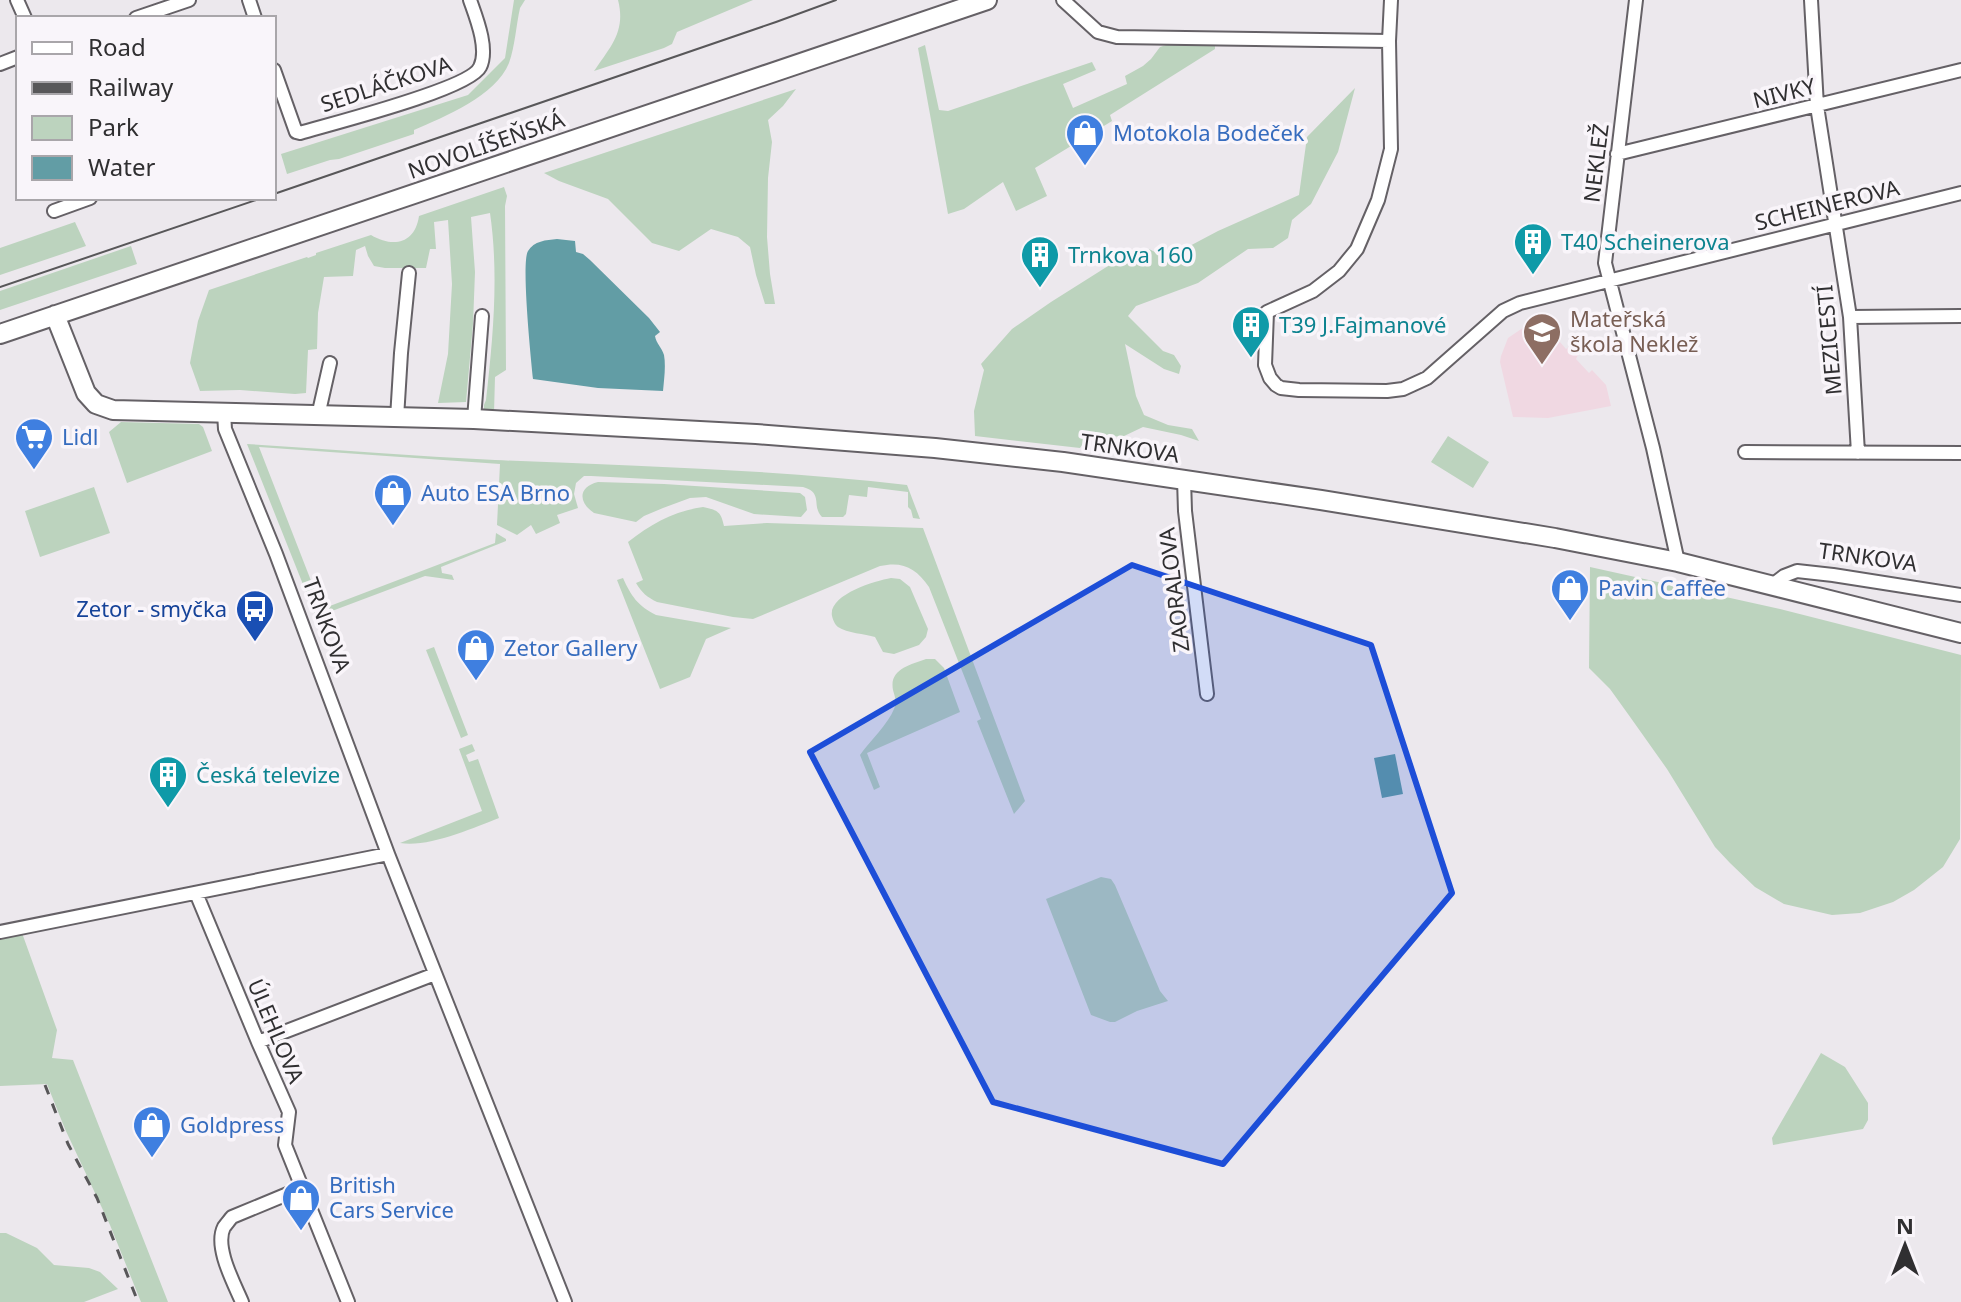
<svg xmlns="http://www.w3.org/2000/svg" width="1961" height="1302" font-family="'Noto Sans',sans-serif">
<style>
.education{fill:#f0d8e2}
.green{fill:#bcd3be}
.water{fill:#629da5}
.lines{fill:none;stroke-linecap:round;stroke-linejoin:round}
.street-casing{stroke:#656166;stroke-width:16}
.secondary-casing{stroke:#656166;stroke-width:22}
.street{stroke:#fff;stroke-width:12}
.secondary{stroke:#fff;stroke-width:18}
.tram{stroke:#585759;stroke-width:2}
.rail{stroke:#585759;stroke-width:3;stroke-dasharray:10 10;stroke-linecap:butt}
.marked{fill:#1d4ed8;fill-opacity:0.2;stroke:#1d4ed8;stroke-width:6;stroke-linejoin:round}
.labels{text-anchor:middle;stroke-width:7;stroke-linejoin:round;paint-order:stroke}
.street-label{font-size:22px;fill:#302f31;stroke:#f9f5fa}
.shop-label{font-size:22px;fill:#366cbe;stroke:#f9f5fa;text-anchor:start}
.culture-label{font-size:22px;fill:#0d838f;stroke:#f9f5fa;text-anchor:start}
.education-label{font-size:22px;fill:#785e54;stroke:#f9f5fa;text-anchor:start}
.transit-label{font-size:22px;fill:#164399;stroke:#f9f5fa;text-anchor:end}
</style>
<rect width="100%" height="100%" fill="#ece8ed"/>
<path class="education" d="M1544 319 1555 331 1553 334 1566 349 1570 346 1578 355 1576 359 1589 373 1592 370 1606 385 1611 406 1548 418 1513 417 1500 362 1501 356 1508 338 1527 325Z"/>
<path class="green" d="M514 0H525L520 8C516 26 515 46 509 63 496 96 444 117 414 130V134L339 159 330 160 287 174 281 154 468 95 505 58Z
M618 0H753L677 32 672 44 664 48 594 71C611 46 626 31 618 0Z
M1215 43V49L1110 115 1112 121 1035 168 1047 196 1016 211 1003 182 964 209 948 214 918 48 925 45 939 110 948 111 1092 62 1096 70 1063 84 1073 108 1127 84 1125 76 1143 66 1151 59 1160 47 1166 45Z
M1355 88 1338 152 1311 204 1292 220 1288 238 1273 248 1248 249 1198 283 1136 306 1128 316 1163 351 1174 355 1181 366 1179 374 1164 369 1125 344 1136 396 1144 415 1168 425 1192 429 1199 441 1181 435 1143 427 1122 437 1090 434 1080 448 975 436 974 411 984 370 981 364 1012 329 1051 302 1116 261 1149 249 1167 258 1218 231 1299 195 1307 137Z
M796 89 783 106 768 120 772 142 768 178 767 237 770 274 775 304H765L756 275 750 247 738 237 711 229 679 251 652 243 608 199 559 181 544 173Z
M504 187 507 196 505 206 506 370 495 377 494 413 484 410V405L486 400C493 338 499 275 490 213L471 217 475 272 473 324 466 402 438 403 448 354 452 284 448 220 434 222 436 249H430L426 268H385L374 266 368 256 365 246 356 250 353 276 324 277 318 313 317 349 308 350 306 393 295 394 240 390 200 391 190 363 198 321 209 290 307 257 308 258 316 255V253L371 235C393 248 415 244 419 216Z
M75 222 86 246 0 275V248Z
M131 246 137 264 0 310V291Z
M121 422 199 424 203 427 212 451 127 483 109 432Z
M1448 436 1489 462 1473 488 1431 462Z
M247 444C330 449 413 456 495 460 633 466 770 469 907 485L920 519 913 518 911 510 908 507V492L868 487 867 497 849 495 846 514 843 517H822C811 506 824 493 803 487L591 476H584L576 483 574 494 578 508 557 515 560 523 536 534 531 525 517 535 497 525 500 464 259 447 322 609 495 543 496 533 506 539V541L441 567 442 573 452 575 454 580 425 576 316 617Z
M598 482 664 484 800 493 805 497 807 510 801 517 754 514 706 497 690 498 663 508 644 516 636 522 594 513C578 502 578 487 598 482Z
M94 487 110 533 40 557 25 511Z
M703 507C718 510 721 512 724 526L767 523 923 528 1025 801 1014 814 977 721 981 719 929 587C916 568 903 561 880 566L753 619 733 617 657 602C647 597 642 593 636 583L643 580 628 542C651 524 674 511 703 507Z
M1590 567 1780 609 1961 655 1960 839 1943 867 1914 890 1893 902 1860 913 1832 915 1784 904 1755 887 1730 863 1715 847 1667 769 1628 714 1610 689 1589 668Z
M623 578C631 596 638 606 656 615L731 628 706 639 690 677 660 689 617 580Z
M891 578 900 579 910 587 928 629 926 637 919 645 894 654 883 652 875 637C865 634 847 633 838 627 835 625 833 620 832 616 828 595 874 581 891 578Z
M434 647 468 735 461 738 426 650Z
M926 659H935L944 668 960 712 867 753 880 787 874 790 860 755C870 741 888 724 894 709 897 702 895 697 893 690 889 669 910 665 926 659Z
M472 744 475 751 466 755 469 762 478 759 499 818C473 828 428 848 400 843L482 811 459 749Z
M1101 877 1111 879 1115 885 1160 991 1168 1001 1137 1011 1115 1022H1110L1091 1015 1046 899Z
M22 933 57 1030 52 1058 73 1060 168 1302H141L110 1225 65 1129 47 1084 0 1086V938Z
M1821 1053 1845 1067 1868 1103V1120L1863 1129 1773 1145 1772 1138Z
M0 1233H6L37 1248 54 1265 89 1268 100 1272 118 1289 84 1302H0Z"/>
<path class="water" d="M557 239 575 241 576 252 583 254 590 260 649 318 660 332 655 336C656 343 662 348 664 355 666 366 664 380 663 391L598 388 533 379C531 360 521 262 528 251 534 241 546 240 557 239Z
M1395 754 1403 794 1382 798 1374 758Z"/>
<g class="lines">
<g class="street-casing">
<path id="street" d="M17 0 25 18
M249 0 255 18
M1063 0 1098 32 1117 37 1389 41
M1391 0 1389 41 1391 149 1378 200 1357 249 1339 271 1313 291 1267 312 1265 365 1270 378 1276 385 1281 388 1299 390 1387 391 1403 389 1427 378 1503 311 1520 303 1961 193
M1636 0 1605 263 1653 448 1678 562
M1811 0 1817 106 1850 317 1858 453
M136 18 189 0
M0 64 18 57
M274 70 296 132 300 133C330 124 470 89 480 67 489 49 476 17 470 0
M1617 154 1961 70
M54 211 90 198
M1850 317 1961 316
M224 413 225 429 276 554 388 854 565 1302
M318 416 330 363
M397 418 401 353 409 273
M474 419 482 316
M1745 452 1961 453
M1184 479 1185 511 1207 694
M1771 586 1784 576 1797 571 1833 575 1961 595
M196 893 258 1042 289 1112 285 1145 348 1302
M0 932 388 854
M258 1042 435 974
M242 1302C234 1283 214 1247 224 1227 225 1226 231 1218 232 1217L302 1188"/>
</g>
<g class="secondary-casing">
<path id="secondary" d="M55 315 86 393 96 404 113 410 474 419 756 434 935 448 1063 462 1321 500 1555 538 1678 562 1961 633
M0 334 987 0"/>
</g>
<use href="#street" class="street"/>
<use href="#secondary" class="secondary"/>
<path class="tram" d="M274 194 776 22 836 0
M0 287 262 198"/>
<path class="rail" d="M45 1085 68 1144 97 1198 138 1302"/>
</g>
<path class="marked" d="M1132 565 1371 645 1452 893 1223 1164 993 1102 810 752Z"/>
<defs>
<g id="shop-pin" transform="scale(2)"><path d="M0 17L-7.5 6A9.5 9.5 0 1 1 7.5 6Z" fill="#3f7fe0" stroke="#f9f5fa"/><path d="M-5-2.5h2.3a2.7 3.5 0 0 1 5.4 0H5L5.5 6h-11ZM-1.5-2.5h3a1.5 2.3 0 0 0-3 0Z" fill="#fff"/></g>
<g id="building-pin" transform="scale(2)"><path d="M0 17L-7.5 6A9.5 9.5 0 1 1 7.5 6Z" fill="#0f9aa8" stroke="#f9f5fa"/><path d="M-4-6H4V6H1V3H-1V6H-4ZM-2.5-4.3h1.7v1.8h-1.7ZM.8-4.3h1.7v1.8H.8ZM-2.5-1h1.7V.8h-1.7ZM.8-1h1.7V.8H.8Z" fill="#fff"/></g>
<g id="school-pin" transform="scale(2)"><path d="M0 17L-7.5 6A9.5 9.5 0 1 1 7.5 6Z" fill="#8d6e63" stroke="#f9f5fa"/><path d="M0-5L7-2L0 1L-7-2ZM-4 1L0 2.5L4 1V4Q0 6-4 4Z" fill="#fff"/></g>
<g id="supermarket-pin" transform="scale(2)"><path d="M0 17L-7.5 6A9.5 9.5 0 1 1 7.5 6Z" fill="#3f7fe0" stroke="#f9f5fa"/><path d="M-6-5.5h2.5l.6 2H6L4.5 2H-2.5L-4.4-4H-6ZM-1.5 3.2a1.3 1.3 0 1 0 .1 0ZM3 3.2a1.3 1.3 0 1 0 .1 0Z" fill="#fff"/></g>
<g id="bus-pin" transform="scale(2)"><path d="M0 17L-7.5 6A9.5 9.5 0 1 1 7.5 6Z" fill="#1a4fb4" stroke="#f9f5fa"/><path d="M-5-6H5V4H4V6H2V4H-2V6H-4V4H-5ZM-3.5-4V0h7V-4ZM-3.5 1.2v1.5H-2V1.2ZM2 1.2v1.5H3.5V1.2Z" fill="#fff"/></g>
</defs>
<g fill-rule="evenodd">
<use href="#shop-pin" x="1085" y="133"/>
<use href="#building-pin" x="1533" y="242"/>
<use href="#building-pin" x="1040" y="255"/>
<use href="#building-pin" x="1251" y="325"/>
<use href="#school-pin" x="1542" y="332"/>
<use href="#supermarket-pin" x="34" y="437"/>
<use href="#shop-pin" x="393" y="493"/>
<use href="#shop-pin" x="1570" y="588"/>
<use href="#bus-pin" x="255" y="609"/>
<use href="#shop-pin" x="476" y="648"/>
<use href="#building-pin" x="168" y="775"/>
<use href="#shop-pin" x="152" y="1125"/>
<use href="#shop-pin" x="301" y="1198"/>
</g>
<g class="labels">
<g class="street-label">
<text transform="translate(386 84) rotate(-18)" y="8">SEDLÁČKOVA</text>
<text transform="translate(1784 93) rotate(-14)" y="8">NIVKY</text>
<text transform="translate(486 145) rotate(-19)" y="8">NOVOLÍŠEŇSKÁ</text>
<text transform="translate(1596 163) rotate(-83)" y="8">NEKLEŽ</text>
<text transform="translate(1827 205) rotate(-14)" y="8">SCHEINEROVA</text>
<text transform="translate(1829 340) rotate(-95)" y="8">MEZICESTÍ</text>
<text transform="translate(1130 448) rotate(8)" y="8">TRNKOVA</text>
<text transform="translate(1868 557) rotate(8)" y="8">TRNKOVA</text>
<text transform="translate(1174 590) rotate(-97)" y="8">ZAORALOVA</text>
<text transform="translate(327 625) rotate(70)" y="8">TRNKOVA</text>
<text transform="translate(276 1031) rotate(67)" y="8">ÚLEHLOVA</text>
</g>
<g class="shop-label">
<text x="1113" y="141">Motokola Bodeček</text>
<text x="62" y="445">Lidl</text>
<text x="421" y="501">Auto ESA Brno</text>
<text x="1598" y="596">Pavin Caffee</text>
<text x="504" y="656">Zetor Gallery</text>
<text x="180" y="1133">Goldpress</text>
<text x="329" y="1193">British<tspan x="329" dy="25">Cars Service</tspan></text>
</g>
<g class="culture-label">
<text x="1561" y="250">T40 Scheinerova</text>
<text x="1068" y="263">Trnkova 160</text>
<text x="1279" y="333">T39 J.Fajmanové</text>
<text x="196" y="783">Česká televize</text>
</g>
<g class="education-label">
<text x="1570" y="327">Mateřská<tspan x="1570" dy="25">škola Neklež</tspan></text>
</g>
<g class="transit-label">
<text x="227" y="617">Zetor - smyčka</text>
</g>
</g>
<rect x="16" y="16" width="260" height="184" fill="#f9f5fa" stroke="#a9a6aa" stroke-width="2"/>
<rect x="32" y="42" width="40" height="12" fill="#ffffff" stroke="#a9a6aa" stroke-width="2"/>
<text x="88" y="56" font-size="24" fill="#302f31">Road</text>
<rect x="32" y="82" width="40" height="12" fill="#585759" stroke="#a9a6aa" stroke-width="2"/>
<text x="88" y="96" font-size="24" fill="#302f31">Railway</text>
<rect x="32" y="116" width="40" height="24" fill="#bcd3be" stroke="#a9a6aa" stroke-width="2"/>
<text x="88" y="136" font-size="24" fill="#302f31">Park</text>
<rect x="32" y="156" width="40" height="24" fill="#629da5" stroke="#a9a6aa" stroke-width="2"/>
<text x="88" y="176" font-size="24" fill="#302f31">Water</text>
<g transform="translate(1905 1246)" stroke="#f9f5fa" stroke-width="6" paint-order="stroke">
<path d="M0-6L14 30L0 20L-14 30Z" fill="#302f31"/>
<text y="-12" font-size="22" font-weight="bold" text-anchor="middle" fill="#302f31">N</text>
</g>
</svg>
